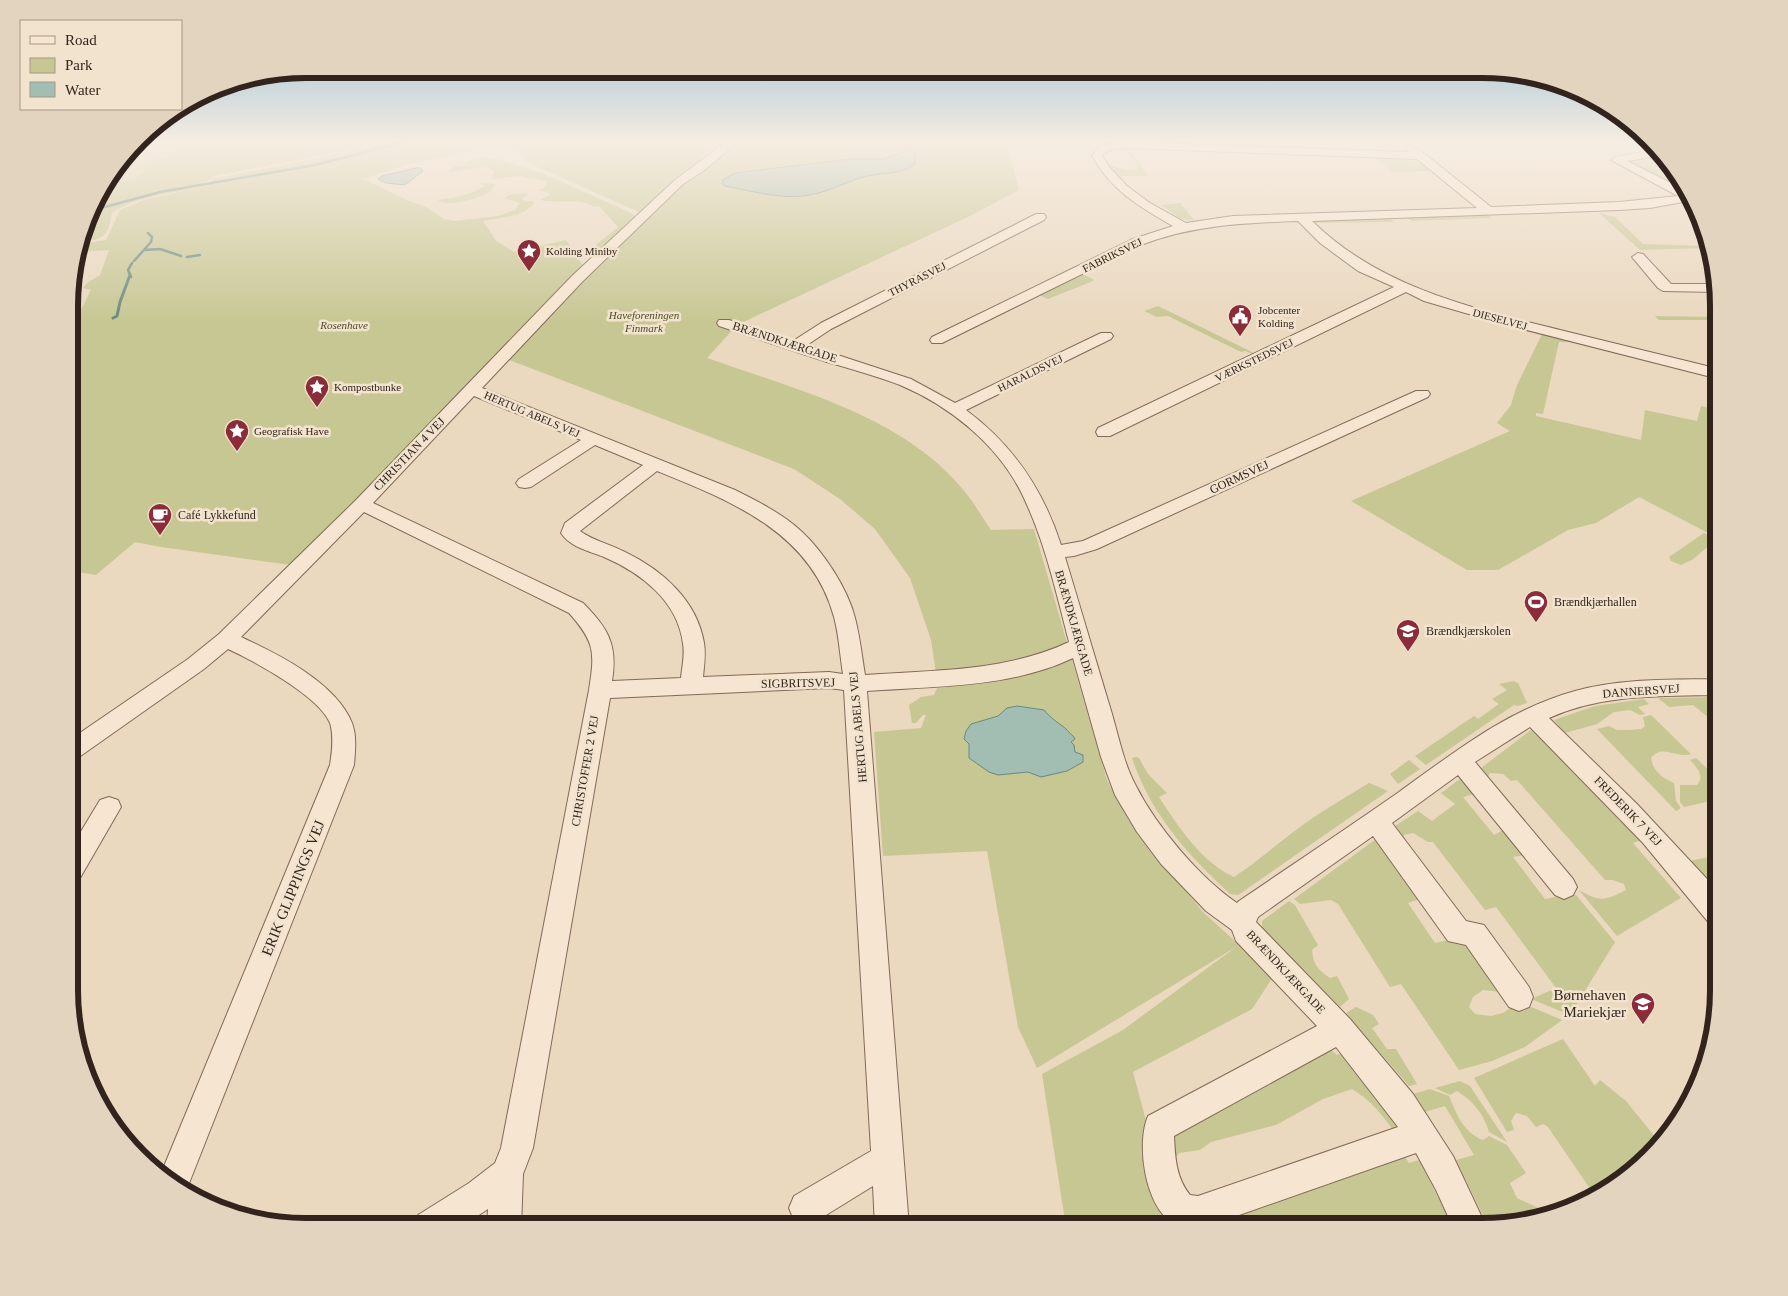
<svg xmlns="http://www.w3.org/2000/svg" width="1788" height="1296" font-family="Georgia,serif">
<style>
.farmland{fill:#dfd1ad}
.green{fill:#c7c794}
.water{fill:#a2bdb1;stroke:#6a897d}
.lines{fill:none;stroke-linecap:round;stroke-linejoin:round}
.stream-far1{stroke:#6a897d;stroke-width:2.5}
.stream{stroke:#6a897d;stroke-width:3}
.minor-casing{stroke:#826959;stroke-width:2}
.minor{fill:#f6e6d1;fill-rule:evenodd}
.labels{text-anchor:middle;stroke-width:5;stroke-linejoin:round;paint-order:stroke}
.far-poi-label{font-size:11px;fill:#32241c;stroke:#f2e3ce;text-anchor:start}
.far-street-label{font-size:11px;fill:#32241c;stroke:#f2e3ce}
.far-park-label{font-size:11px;font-style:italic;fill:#484d24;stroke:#f2e3ce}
.street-label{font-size:12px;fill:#32241c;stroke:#f2e3ce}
.poi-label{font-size:12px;fill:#32241c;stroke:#f2e3ce;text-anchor:start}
.near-street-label{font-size:15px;fill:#32241c;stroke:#f2e3ce}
.near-poi-label{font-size:15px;fill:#32241c;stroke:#f2e3ce;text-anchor:end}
.rim{fill:none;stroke:#32241c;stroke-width:6}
</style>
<rect width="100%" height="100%" fill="#ead8bf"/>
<path class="farmland" d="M139 141H191L174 157 167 160 143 161 145 170 133 180 108 182Z"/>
<path class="green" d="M191 141H394L215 176C208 179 205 184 198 187 169 195 137 196 112 213 108 237 104 239 81 242L93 201 108 182 133 180 145 171 143 161C170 159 170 158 191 141Z
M402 141H474L470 143 482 149 409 164 360 180H365L409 201 426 207 444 219 455 221 497 216 515 210 520 203 504 198 509 195 527 193 528 195 522 198 525 201H533L534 203C525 217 498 218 483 221L496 241 514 252 566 240 584 267 498 354 494 355 490 359 492 362 291 565 161 547 135 542 96 575 71 571V329L91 290 83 288 87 283 100 275 109 250 78 252 80 244 106 240 120 210 141 201 209 185 213 179Z
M521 141H680L693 142 692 145 711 148 701 157 704 159 641 213 529 163 524 158 526 156 508 145Z
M737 141H1006L1019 190 970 216 737 325 707 358C794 389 905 416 965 492 975 504 982 517 991 530L1034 529 1107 780 1129 821 1203 912 1239 945 1240 944 1273 977 1252 1009 1133 1072 1174 1225 1209 1223 1315 1182 1336 1181 1391 1161 1402 1152 1409 1163 1419 1160 1453 1227H1417L1411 1220 1402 1219 1390 1227H1066L1042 1074 1123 1030 1236 947 1037 1068 1018 1027 987 851 883 856 874 732 921 728 926 715H923L916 723H912L909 705 921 697 934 695 938 686 931 640 910 578 875 529 840 499 794 469 504 358 682 184Z
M1123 148H1129L1148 176H1117L1107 164 1125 170H1137L1136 166H1139Z
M1654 156 1657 157 1652 159 1656 161 1654 163 1667 167 1687 191 1627 161Z
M484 157 497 159 544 174 629 212 634 215V220L597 255H590L586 253 618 227 599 206 594 207C581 197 559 204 540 200L550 195 548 192 539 191 544 188 547 181 521 176 492 179 494 172 487 166 448 172 455 166H462L466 162Z
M1375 157C1396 158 1416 157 1433 171L1392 172Z
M478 183 495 184C493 187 492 189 491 191 482 198 446 208 438 200 455 197 469 196 485 186Z
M1180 203 1194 220 1181 219 1161 205Z
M1599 213 1615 217 1643 244 1707 246V248L1640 250Z
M1486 214 1492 218 1413 221 1404 217Z
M1388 217 1394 222 1314 223 1318 220Z
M1082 274 1093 279V281L1048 299 1039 295Z
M1158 306 1254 353 1253 354 1245 351 1241 352 1168 316 1157 317 1144 311Z
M1655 316 1719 317V333L1713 332 1714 320H1659Z
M1542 334 1573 342H1559L1543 414 1536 413V416L1641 440 1645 410 1697 421 1701 406 1710 408 1714 387 1719 388V536L1712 535 1639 497 1596 523 1568 530 1498 570H1467L1351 501 1510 431 1497 423 1511 405 1517 385Z
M1704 533 1710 536 1711 544 1692 560 1681 565 1671 561 1669 557Z
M1513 681 1518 683 1527 703 1518 706 1514 705 1426 765 1415 756 1474 716 1478 719 1499 704 1492 699 1507 690 1499 684Z
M1719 697V726L1693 705 1669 707 1658 698Z
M1644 699 1649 704 1638 707 1645 714 1640 715 1630 710 1614 712 1597 724 1565 733 1554 720 1595 706Z
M1651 715 1691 754C1677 759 1662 743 1651 758 1653 771 1662 778 1674 783L1676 801 1681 808 1676 811 1597 729 1609 726 1617 730H1629L1641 729 1645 726 1643 717Z
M1531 730 1576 769H1570L1646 839 1633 843 1681 898 1617 936 1579 890C1599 902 1605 901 1626 890L1624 884 1613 880H1605L1517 780 1511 781 1503 774 1490 773 1488 777 1494 785 1476 772Z
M1136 757 1139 758 1148 774 1167 793 1159 797C1178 826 1201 862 1234 877 1259 861 1280 841 1304 824 1325 809 1348 796 1369 783L1388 791 1238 895 1230 894C1188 855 1150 813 1132 758Z
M1696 758 1715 776 1709 778 1719 789V799L1684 807 1680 802V785H1697C1705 775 1697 768 1690 760Z
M1409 760 1420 769 1398 784 1390 774Z
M1465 775 1481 792 1463 797 1494 835 1503 830 1530 854 1513 857 1545 899 1571 894 1576 895 1615 942 1570 1015 1531 999 1556 988 1496 907 1485 910 1433 842H1428L1413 833 1404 835V840L1389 830 1418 811 1432 821 1455 804 1441 793Z
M1380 836 1420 899 1408 903 1435 943 1465 936 1508 993 1483 990 1473 997 1469 1007 1475 1014 1491 1016 1503 1013 1514 1005H1527L1562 1020 1525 1047 1492 1061 1459 1070 1401 984 1390 987 1338 904 1331 900 1300 904 1294 899Z
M1719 855V899L1689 861Z
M1289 901 1295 905 1318 945 1312 950C1313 964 1318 970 1330 978L1337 976 1349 999 1340 1007 1262 929V921Z
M1356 1007 1373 1015 1379 1024 1372 1028 1387 1049H1396L1417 1084 1409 1086 1346 1013Z
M1563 1039 1595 1086 1600 1080 1626 1101 1660 1143 1595 1196 1548 1127 1543 1124 1536 1127 1527 1116 1516 1113 1511 1121 1514 1130 1507 1132 1474 1078Z
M1326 1045 1337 1055 1344 1052 1403 1133 1396 1134C1383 1116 1372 1101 1352 1089L1323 1099 1276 1125 1211 1142 1200 1150 1179 1153 1168 1167 1164 1135Z
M1460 1081 1470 1086 1507 1142 1489 1132C1484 1114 1473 1101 1457 1091L1450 1095 1435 1088Z
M1430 1089 1449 1096C1457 1115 1463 1132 1483 1140L1489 1136 1507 1145 1526 1173 1510 1183 1517 1198 1547 1212 1488 1226 1456 1160 1474 1155 1445 1106 1425 1112 1413 1094Z"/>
<path class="water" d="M909 147 915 153V164C901 175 885 172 868 176 848 180 830 192 809 195 781 200 752 191 725 186L722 184 724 179 735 173 851 159H884L904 152Z
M416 168H421L423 171 405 185 386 183 378 179 382 176Z
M1017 706 1044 710C1050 717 1054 720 1061 725 1066 728 1069 733 1074 737L1075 739 1071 742 1074 745 1075 752 1083 755V762L1067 771 1041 777 1028 772 998 775 989 772 969 758V744L964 739 966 731 971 724 998 716 1007 708Z"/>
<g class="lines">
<path class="stream-far1" d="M90 211 160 192 315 165 408 141
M144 250 160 249 181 256
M187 257 200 255
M134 261 151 242 152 237 148 233
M131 277 128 270 132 263"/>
<path class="stream" d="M113 318 117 316 120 302 130 275"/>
<g class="minor-casing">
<path id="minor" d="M727 141H739L703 171 683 184 582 282 482 388 735 490C757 501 783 514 801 531 823 551 848 589 855 618 860 637 862 657 865 675 934 670 1005 672 1069 642 1056 592 1045 541 1022 494 998 445 950 406 900 385 876 376 851 369 827 362 791 350 755 338 719 326L717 323 719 320H729L793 341 821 323 1036 214H1044L1046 217 1044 220 831 329 807 345 911 379 955 403 1101 333H1111L1113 336 1111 339 966 410C1013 445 1043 489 1061 545L1083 541 1416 391H1428L1430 394 1428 397 1097 549 1074 556 1065 557C1081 609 1096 662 1112 714 1119 738 1124 764 1136 786 1156 826 1200 878 1237 903L1239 901C1292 865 1346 829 1399 792 1456 751 1507 710 1575 691 1622 678 1671 680 1719 679V695C1661 696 1602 694 1549 718L1637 804 1707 879 1719 894V926L1709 923 1643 843 1530 727 1475 762 1573 879 1577 887 1573 895 1564 899 1555 895 1458 775 1392 823 1466 921 1484 925 1529 987 1533 997 1529 1007 1519 1011 1509 1007 1466 945 1448 941 1373 836 1258 917 1256 922 1350 1019 1413 1094 1453 1156 1486 1226 1453 1227 1436 1190 1416 1153 1205 1227C1195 1227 1184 1229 1174 1224 1145 1208 1136 1144 1148 1116L1317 1026 1236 941 1232 930 1206 911 1161 864 1137 832 1115 795 1101 757 1073 658C1010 688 935 686 867 691L909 1227H875L873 1186 818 1220 806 1225 794 1220 789 1208 794 1196 871 1151 844 690 829 688 610 698 533 1148 523 1174 521 1227H487L488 1209 461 1227H413L418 1215 469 1183 495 1163 501 1148 589 690C595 652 595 642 569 613L364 512 241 637C278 654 336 683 352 723 357 736 355 752 354 765L186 1191 160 1176 330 765C332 752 334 736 330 723 319 696 254 661 228 649L204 669 79 757 71 760V739L188 659 219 634 356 500 572 276 675 180ZM474 396 581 440 519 479 516 483 519 487 525 488 531 487 595 445 643 465 565 523 561 533C570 547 589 551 604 557 641 573 678 601 683 644 685 655 682 667 681 678L612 681C618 645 608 628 583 603L373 503ZM657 471C731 501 811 532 834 617 839 635 840 656 843 674L829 672 703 677C704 666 706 654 704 643 697 600 662 570 625 552 610 544 594 541 580 531ZM1336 1047 1398 1127 1198 1196 1190 1195C1176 1178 1175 1157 1174 1136Z
M1125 142 1409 152 1405 148 1410 145 1425 154 1491 207 1619 202 1678 196 1611 160 1616 157 1653 150 1658 156 1627 161 1687 191 1694 200 1650 208 1619 210 1312 221C1379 287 1471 308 1560 330 1613 343 1666 356 1719 369V379L1503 324 1424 301 1406 292 1110 436H1098L1096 432 1098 428 1394 287 1358 271 1320 243 1298 221C1244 223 1193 225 1141 245L942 343H932L930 340 932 337 1133 239 1173 226C1140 207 1110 190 1092 155L1102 145ZM1125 148 1417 159 1477 208 1233 216 1186 223 1150 203 1127 186 1109 167 1102 155 1111 149Z
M1638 253 1643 254 1671 284H1717L1719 292 1663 291 1658 288 1632 257Z
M109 797 118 800 121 807 80 878 71 881V848L100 800Z"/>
</g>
<use href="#minor" class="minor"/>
</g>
<linearGradient id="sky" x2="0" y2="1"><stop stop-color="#8cb8d2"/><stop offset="0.44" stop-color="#f6ede2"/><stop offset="1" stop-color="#f6ede2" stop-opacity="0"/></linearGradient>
<rect width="1788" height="323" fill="url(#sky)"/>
<defs>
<g id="sight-pin" transform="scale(1.25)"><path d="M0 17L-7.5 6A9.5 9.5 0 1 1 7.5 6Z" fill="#8d2c39" stroke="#f2e3ce"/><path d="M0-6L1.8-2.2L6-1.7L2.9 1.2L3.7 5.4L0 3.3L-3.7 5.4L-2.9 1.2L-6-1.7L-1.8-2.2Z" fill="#fff"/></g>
<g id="civic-pin" transform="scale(1.25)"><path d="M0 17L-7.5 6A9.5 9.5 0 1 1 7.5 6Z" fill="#8d2c39" stroke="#f2e3ce"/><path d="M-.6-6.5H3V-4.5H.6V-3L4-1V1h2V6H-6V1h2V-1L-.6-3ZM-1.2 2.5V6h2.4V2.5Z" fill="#fff"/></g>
<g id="cafe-pin" transform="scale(1.25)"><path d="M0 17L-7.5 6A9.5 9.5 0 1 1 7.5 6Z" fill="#8d2c39" stroke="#f2e3ce"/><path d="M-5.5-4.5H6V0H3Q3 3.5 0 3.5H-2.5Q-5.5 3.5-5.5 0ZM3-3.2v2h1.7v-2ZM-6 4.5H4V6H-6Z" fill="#fff"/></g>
<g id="stadium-pin" transform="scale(1.25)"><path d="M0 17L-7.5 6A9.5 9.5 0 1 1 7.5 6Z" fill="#8d2c39" stroke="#f2e3ce"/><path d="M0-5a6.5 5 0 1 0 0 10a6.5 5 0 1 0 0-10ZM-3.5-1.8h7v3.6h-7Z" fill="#fff"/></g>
<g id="school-pin" transform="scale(1.25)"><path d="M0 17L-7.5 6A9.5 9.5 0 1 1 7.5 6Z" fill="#8d2c39" stroke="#f2e3ce"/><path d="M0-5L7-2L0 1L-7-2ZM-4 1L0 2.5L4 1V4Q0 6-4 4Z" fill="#fff"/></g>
</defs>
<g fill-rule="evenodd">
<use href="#sight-pin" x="529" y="251"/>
<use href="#civic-pin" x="1240" y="316"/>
<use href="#sight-pin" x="317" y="387"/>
<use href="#sight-pin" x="237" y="431"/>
<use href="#cafe-pin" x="160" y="515"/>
<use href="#stadium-pin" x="1536" y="602"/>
<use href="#school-pin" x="1408" y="631"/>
<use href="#school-pin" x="1643" y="1004"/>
</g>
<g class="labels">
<g class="far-poi-label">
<text x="546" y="255">Kolding Miniby</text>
<text x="1258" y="314">Jobcenter<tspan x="1258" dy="13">Kolding</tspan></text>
<text x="334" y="391">Kompostbunke</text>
<text x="254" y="435">Geografisk Have</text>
</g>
<g class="far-street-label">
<text transform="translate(1112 255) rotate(-26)" y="4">FABRIKSVEJ</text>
<text transform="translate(917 279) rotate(-27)" y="4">THYRASVEJ</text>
<text transform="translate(1500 319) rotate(15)" y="4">DIESELVEJ</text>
<text transform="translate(1254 360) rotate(-26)" y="4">VÆRKSTEDSVEJ</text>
<text transform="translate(1030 373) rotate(-26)" y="4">HARALDSVEJ</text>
<text transform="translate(532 414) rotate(23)" y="4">HERTUG ABELS VEJ</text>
</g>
<g class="far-park-label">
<text x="644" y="319">Haveforeningen<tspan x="644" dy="13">Finmark</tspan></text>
<text x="344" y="329">Rosenhave</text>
</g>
<g class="street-label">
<text transform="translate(785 342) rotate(18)" y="4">BRÆNDKJÆRGADE</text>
<text transform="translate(409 454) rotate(-46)" y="4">CHRISTIAN 4 VEJ</text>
<text transform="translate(1239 477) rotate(-25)" y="4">GORMSVEJ</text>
<text transform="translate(1074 623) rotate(74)" y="4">BRÆNDKJÆRGADE</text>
<text transform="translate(798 683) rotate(-1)" y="4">SIGBRITSVEJ</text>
<text transform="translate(1641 691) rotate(-4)" y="4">DANNERSVEJ</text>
<text transform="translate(858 727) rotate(-95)" y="4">HERTUG ABELS VEJ</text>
<text transform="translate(585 771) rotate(-80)" y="4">CHRISTOFFER 2 VEJ</text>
<text transform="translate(1628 811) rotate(46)" y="4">FREDERIK 7 VEJ</text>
<text transform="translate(1286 972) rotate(47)" y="4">BRÆNDKJÆRGADE</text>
</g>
<g class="poi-label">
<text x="178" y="519">Café Lykkefund</text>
<text x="1554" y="606">Brændkjærhallen</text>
<text x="1426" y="635">Brændkjærskolen</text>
</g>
<g class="near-street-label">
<text transform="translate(293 888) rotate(-68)" y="5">ERIK GLIPPINGS VEJ</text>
</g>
<g class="near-poi-label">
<text x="1626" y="1000">Børnehaven<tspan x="1626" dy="17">Mariekjær</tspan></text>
</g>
</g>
<path d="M0 0H1788V1296H0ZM306 78H1482A228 228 0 0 1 1710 306V990A228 228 0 0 1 1482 1218H306A228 228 0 0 1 78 990V306A228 228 0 0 1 306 78Z" fill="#e3d4c0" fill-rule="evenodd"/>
<path class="rim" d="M306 78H1482A228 228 0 0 1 1710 306V990A228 228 0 0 1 1482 1218H306A228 228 0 0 1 78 990V306A228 228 0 0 1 306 78Z"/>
<rect x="20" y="20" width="162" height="90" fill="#f2e3ce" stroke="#a59787"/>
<rect x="30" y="36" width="25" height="8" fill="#f6e6d1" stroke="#a59787"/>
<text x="65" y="45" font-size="15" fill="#32241c">Road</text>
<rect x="30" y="58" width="25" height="15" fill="#c7c794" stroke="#a59787"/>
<text x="65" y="70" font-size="15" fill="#32241c">Park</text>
<rect x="30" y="82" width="25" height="15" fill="#a2bdb1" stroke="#a59787"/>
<text x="65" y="95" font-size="15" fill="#32241c">Water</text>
</svg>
